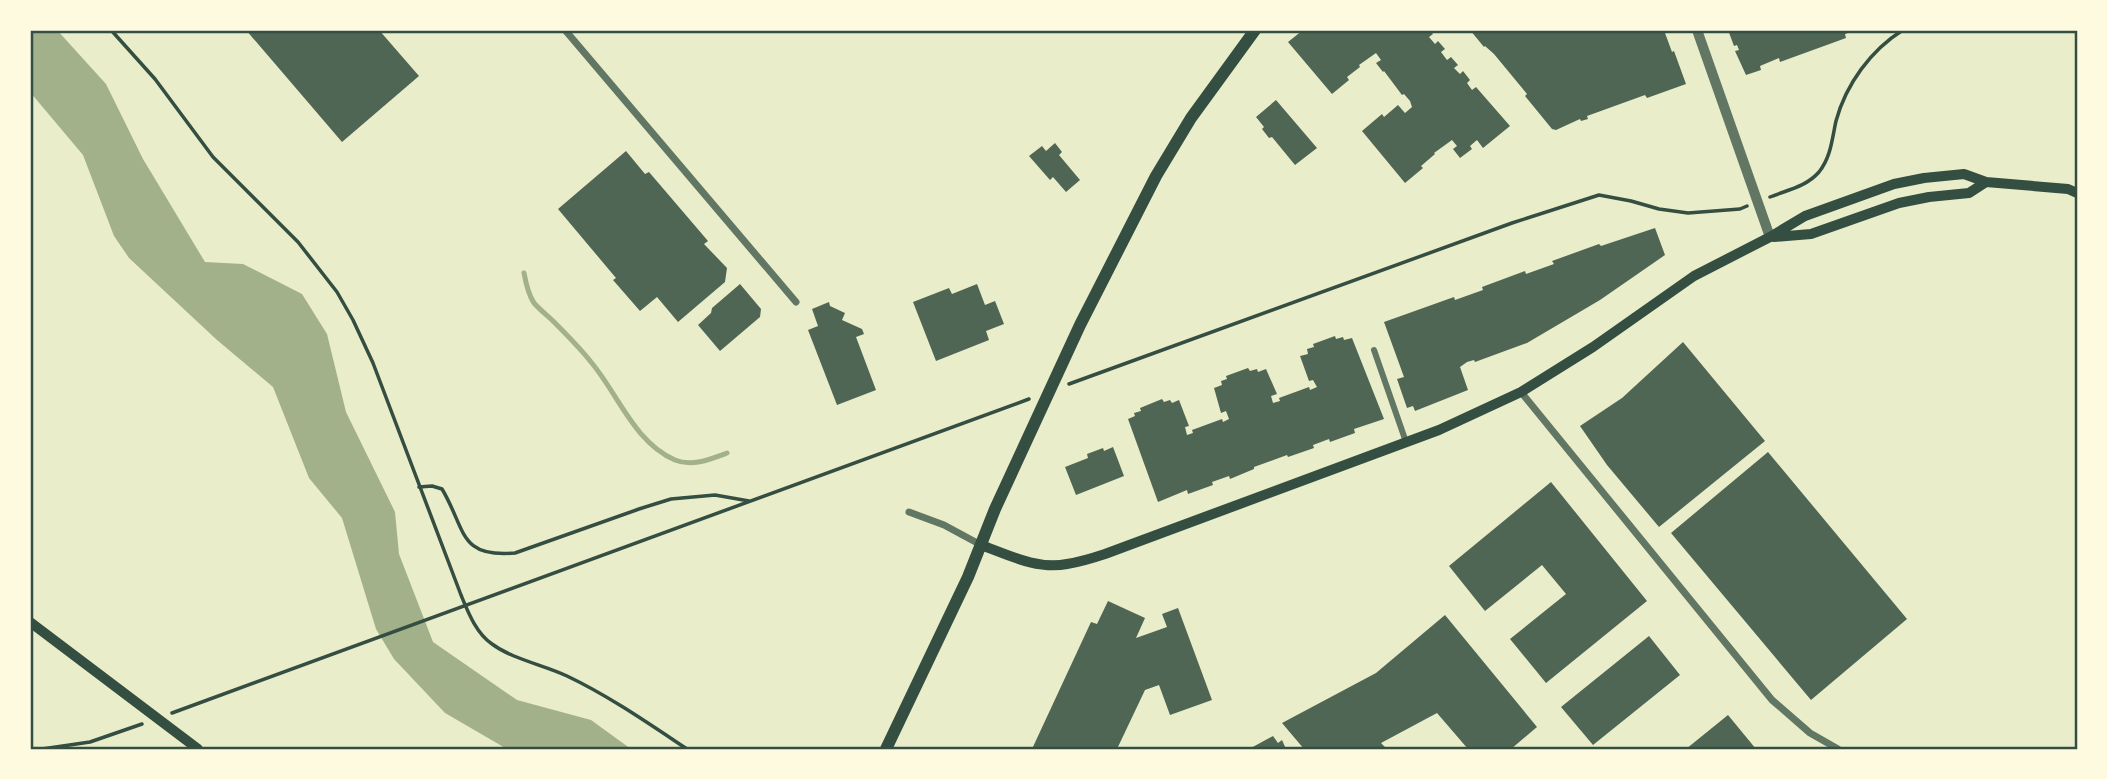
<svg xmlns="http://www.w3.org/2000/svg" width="2107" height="779" font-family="'Sofia Sans Condensed',sans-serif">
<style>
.water{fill:#a3b18a}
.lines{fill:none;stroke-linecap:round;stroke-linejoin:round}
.stream{stroke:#a3b18a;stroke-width:5}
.building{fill:#4f6655}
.path{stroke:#344e41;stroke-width:3.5}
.pedestrian{stroke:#617663;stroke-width:6}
.minor{stroke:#617663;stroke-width:7}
.tertiary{stroke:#617663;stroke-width:10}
.secondary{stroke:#344e41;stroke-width:10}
.primary{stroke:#344e41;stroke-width:12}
.neatline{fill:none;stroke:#344e41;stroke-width:2.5}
</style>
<rect width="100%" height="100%" fill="#e9edc9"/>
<path class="water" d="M30 30H57L106 84 143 159 205 262 243 264 302 294 327 334 346 412 395 512 399 554 433 642 517 700 591 720 631 749H507L445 713 394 659 376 629 342 518 309 478 273 387 217 340 129 258 114 236 83 155 30 92Z"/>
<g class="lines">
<path class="stream" d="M524 273C526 284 528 294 534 303 540 310 548 316 554 322 567 335 580 348 591 362 618 394 634 442 675 460 692 467 711 459 727 453"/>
</g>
<path class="building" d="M246 30H379L419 76 342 142Z
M1303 30H1430L1433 34 1429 37 1435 44 1438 41 1445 49 1441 52 1447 60 1451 57 1458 65 1454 68 1460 74 1463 71 1470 80 1467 83 1472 90 1476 87 1510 126 1483 148 1477 140 1470 146 1472 149 1460 158 1453 149 1457 146 1452 140 1434 153 1435 154 1421 166 1423 168 1405 183 1362 131 1382 114 1384 117 1398 105 1405 113 1412 107 1410 101 1404 94 1402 95 1384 71 1383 72 1376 63 1381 60 1376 53 1359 65 1360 67 1347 77 1349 80 1332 94 1288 42Z
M1470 30H1666L1667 33H1665L1672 52 1674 51 1686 84 1647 98 1645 95 1587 116 1588 119 1581 121 1580 119 1556 130 1552 129 1525 96 1527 94 1494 54 1485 46 1484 47Z
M1728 30H1857L1845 34 1846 38 1780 62 1779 58 1760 66 1761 70 1746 75 1735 51 1739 50 1737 45 1734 46Z
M1276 100 1317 148 1295 165 1272 137 1269 138 1262 129 1264 127 1256 117Z
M1055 143 1062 152 1059 155 1080 180 1066 192 1053 177 1050 180 1029 156 1042 146 1046 151Z
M626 151 645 174 649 172 708 241 704 244 727 268 725 282 678 322 657 297 640 311 613 280 616 278 558 209Z
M1655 228 1665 255 1600 300 1527 343 1475 362 1474 360 1467 362 1460 367 1468 390 1415 411 1413 406 1407 408 1397 379 1404 377 1384 322 1454 297 1455 300 1483 290 1482 287 1525 271 1526 274 1554 264 1552 261 1599 244 1601 246Z
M740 284 761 309 760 317 720 351 698 325 711 313 712 308Z
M977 284 985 305 995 301 1004 324 986 331 989 340 936 361 913 302 949 288 952 294Z
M829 302 830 306 845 313 842 320 862 329 864 334 856 337 876 390 837 405 808 330 818 326 812 309Z
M1335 336 1336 339 1343 337 1344 340 1352 338 1384 419 1354 429 1355 433 1330 442 1329 439 1313 445 1314 448 1288 457 1287 455 1254 467V469L1230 479 1229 476 1212 482 1213 485 1188 494 1187 490 1158 502 1128 419 1135 416 1134 413 1141 411 1140 408 1162 399 1164 402 1170 400 1172 403 1179 400 1189 426 1185 427 1187 435 1193 433 1192 430 1222 419 1223 422 1229 419 1226 411 1221 413 1214 388 1222 385 1221 381 1227 379 1226 376 1248 368 1250 371 1257 369 1258 372 1266 369 1277 394 1271 396 1273 403 1280 401 1279 398 1309 387 1310 390 1317 387 1313 380 1309 381 1300 356 1308 354 1307 349 1314 347 1313 344Z
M1683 342 1765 441 1659 527 1607 465 1580 426 1622 398Z
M1113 447 1124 476 1076 495 1065 467 1088 458 1087 454 1103 448 1104 451Z
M1768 452 1907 619 1811 700 1671 533Z
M1551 482 1647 601 1546 683 1510 639 1566 594 1542 565 1485 611 1449 566Z
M1108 601 1145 618 1136 638 1167 627 1162 614 1178 608 1212 700 1170 715 1159 685 1145 690 1117 749H1032L1091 622 1097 624Z
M1445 615 1537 727 1511 749H1468L1437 713 1381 743 1387 749H1304L1282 723 1376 673Z
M1649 636 1680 675 1593 745 1561 707Z
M1728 715 1756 749H1686Z
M1273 736 1278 743 1282 740 1286 749H1249Z"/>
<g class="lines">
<path class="path" d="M111 30 155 79 213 157 298 242 337 292 353 320 373 363 461 595C468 612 476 633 492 644 512 659 544 665 567 676 609 696 648 723 687 749
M1770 197C1787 190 1806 187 1819 172 1831 157 1832 139 1836 121 1846 84 1871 50 1903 30
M1069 384 1512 223 1599 195 1631 201 1659 209 1688 213 1740 209 1747 206
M419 487 432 486 442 489C466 529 458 558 515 553L639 509 671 499 715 495 749 501
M172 713 1029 399
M42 749 90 742 142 724"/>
<path class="pedestrian" d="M1374 350 1406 442"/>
<path class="minor" d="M565 30 796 302
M1521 392 1772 700 1810 733 1838 749
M909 512 944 525 981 545"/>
<path class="tertiary" d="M1697 30 1770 237"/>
<path class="secondary" d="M1774 237 1811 234 1899 203 1929 197 1969 193 1986 182
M981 545C1008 555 1038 570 1067 564 1080 562 1093 558 1105 554L1439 430 1521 392 1593 347 1694 276 1770 237 1805 216 1894 184 1924 178 1964 174 1986 182 2068 189 2077 193
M30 622 198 749"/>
<path class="primary" d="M886 749 968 577 995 509 1080 325 1156 176 1191 118 1255 30"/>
</g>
<rect width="2107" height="779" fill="none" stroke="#fefae0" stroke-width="63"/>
<rect x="32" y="32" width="2044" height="716" class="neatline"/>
</svg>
